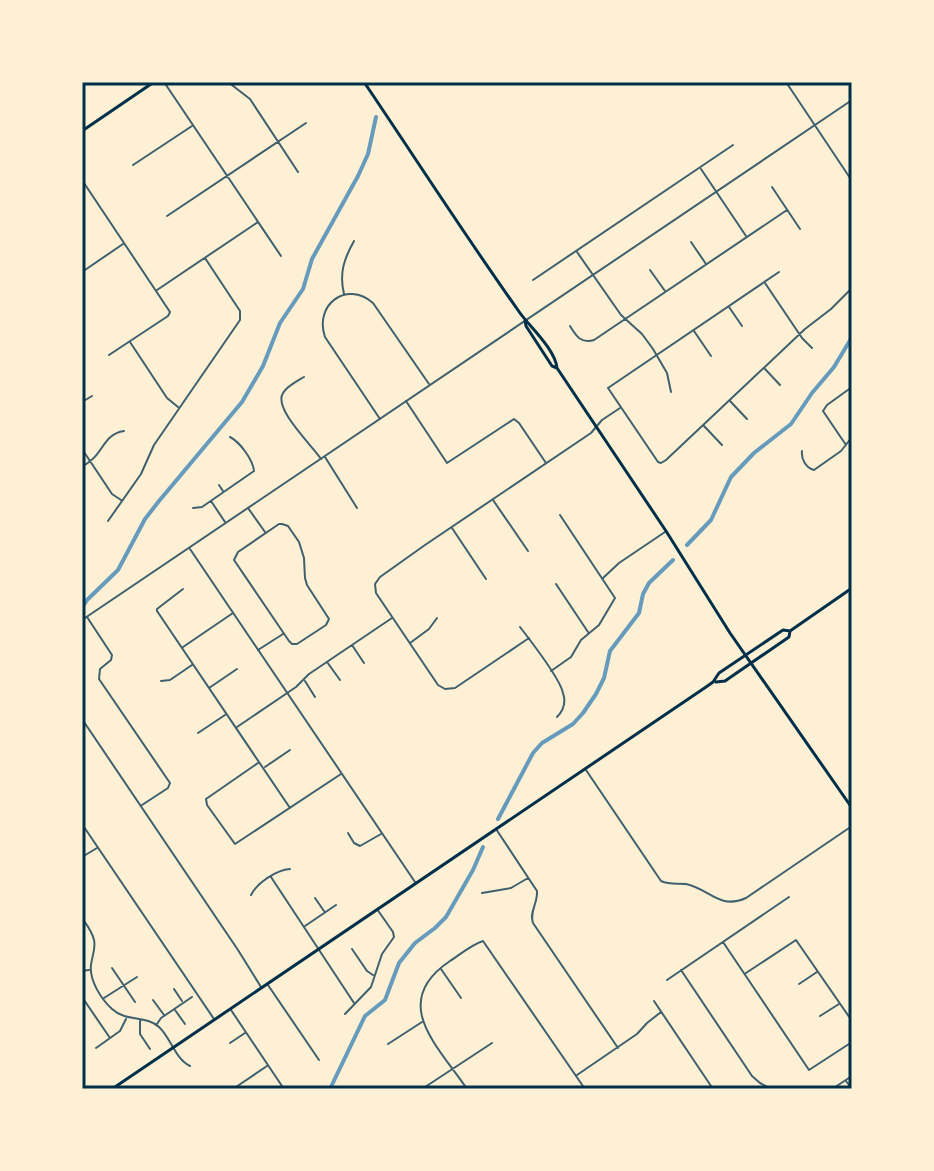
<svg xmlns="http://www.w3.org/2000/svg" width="934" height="1171" font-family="Rubik,sans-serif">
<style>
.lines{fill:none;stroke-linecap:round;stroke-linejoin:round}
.canal{stroke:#669bbc;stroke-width:4}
.minor{stroke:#3f606c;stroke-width:2}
.tertiary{stroke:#3f606c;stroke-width:2}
.secondary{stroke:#003049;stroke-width:3}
.primary{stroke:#003049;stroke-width:3}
.neatline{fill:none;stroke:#003049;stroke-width:3}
</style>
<rect width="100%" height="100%" fill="#fdf0d5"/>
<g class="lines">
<path class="canal" d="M687 545 711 520 731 477 754 453 791 424 812 393 834 367 852 337
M82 608 87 600 118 570 145 519 159 501 242 402 263 366 280 323 303 289 312 259 358 176 368 154 376 117
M498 819 533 753 542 743 573 724 583 713 596 694 604 678 610 651 639 613 643 594 649 583 673 560
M330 1089 365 1016 385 1000 399 963 415 943 435 928 446 917 473 870 483 847"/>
<path class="minor" d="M164 82 281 256
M228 82 250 99 298 172
M133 165 192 126
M701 169 746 236
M82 180 170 312 168 316 109 355
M772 187 800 229
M167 216 306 123
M691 242 706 264
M577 252 621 315 642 334 653 349 667 373 671 392
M650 270 665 291
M82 272 123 244
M779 272 608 388 658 462 661 463 666 460 805 329 831 309 852 288
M533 280 733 145
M765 283 802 338 812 348
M157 290 258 222
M344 294C339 273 344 259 354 241
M729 307 742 326
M570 326C576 336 581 344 594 340L787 210
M694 331 711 356
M130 342 167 398 178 407
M765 369 780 385
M304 377C297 381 287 386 283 393 273 409 312 445 321 459
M406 401 447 463 514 419 519 423 546 463
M730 401 747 419
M82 402 92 396
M380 419 325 337C314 305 346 280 373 303L429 384
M704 426 722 445
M846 445 823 411 827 405 852 387
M82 449 112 494 121 500
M802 451C801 459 806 468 814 470L841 451 852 437
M325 457 357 508
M82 467C88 463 94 459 98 453 106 442 110 433 124 431
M219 485 223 491
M493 500 528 551
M211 501 225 522
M193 508 202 507 254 471C253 460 240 442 230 437
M248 508 265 532
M108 521 141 474 154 445 240 320V311L205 258
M279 524H282L288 526 299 542 304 558 305 578 307 585 329 619 326 625 297 644H292L289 641 234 560 238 552Z
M452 528 486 579
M603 578 619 563 665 532
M556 584 588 632
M183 589 157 609V611L290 808
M87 617 112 655 111 660 100 669 99 679 170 783 168 788 142 805
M520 627C530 640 560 678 563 693 566 702 564 710 557 717
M529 638 455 688 445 689 438 685 376 593 375 584 380 577 425 545 591 433 602 420 620 408
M410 643 429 629 437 618
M352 645 364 663
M183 647 233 613
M258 650 283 634
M327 662 340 680
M551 671 571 657 581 640 599 625 615 598 560 515
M161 681 170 680 192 665
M305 681 315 697
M209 688 237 669
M82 719 238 950 261 987
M237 727 296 687 309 674 392 618
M198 733 225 715
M258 763 206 799 207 805 235 844 341 774
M265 767 290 750
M586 770 661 881C670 885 677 883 686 884 710 889 719 910 746 898L852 826
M82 824 214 1019
M496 829 537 891C538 903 529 912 533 923L618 1048
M348 833 354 843 360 846 381 834
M82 857 97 848
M271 877 354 1003
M482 893 511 888 528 878
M251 895C257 883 276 870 290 869
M315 898 324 911
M82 918C87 925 92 931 94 940 96 949 92 956 91 965 89 980 101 999 112 1009 126 1022 146 1015 159 1027 171 1038 175 1059 190 1066
M305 926 336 905
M723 942 809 1070 852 1042
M352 949 367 971 373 975
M112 968 135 1002
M441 969 461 998
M681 970 752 1076 760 1083 771 1089
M82 971 89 970
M746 973 796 940 852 1021
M667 980 789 897
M799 984 817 972
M268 985 319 1060
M174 989 182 1001
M82 997 110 1038
M104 998 137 977
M153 1000 164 1015
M654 1001 713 1089
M175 1010 185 1024
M231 1010 284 1089
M345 1014 371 987 382 954 394 937 393 932 377 909
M820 1016 839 1004
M140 1021V1034L150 1049
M157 1024 161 1018 192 997
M230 1043 245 1033
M388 1044 422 1022
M96 1048 120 1031 126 1019
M577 1075 637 1034 647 1023 661 1012
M846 1081 852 1089
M233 1089 267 1066
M422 1089 492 1043
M467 1089C437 1045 389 1002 450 961 461 954 471 945 483 941L585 1089"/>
<path class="tertiary" d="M786 82 852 181
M190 549 415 882
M82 620 852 100
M832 1089 852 1076"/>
<path class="secondary" d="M82 131 154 82"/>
<path class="primary" d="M364 82C416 159 466 237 520 313 530 327 555 349 557 368L666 531 730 633 852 808
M525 321 526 326 552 366 557 368
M716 682 725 681 789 637 790 631 852 588
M112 1089 706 687 713 682 719 673 783 630 790 631"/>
</g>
<rect width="934" height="1171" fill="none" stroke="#fdf0d5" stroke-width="168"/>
<rect x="84" y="84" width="766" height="1003" class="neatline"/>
</svg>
